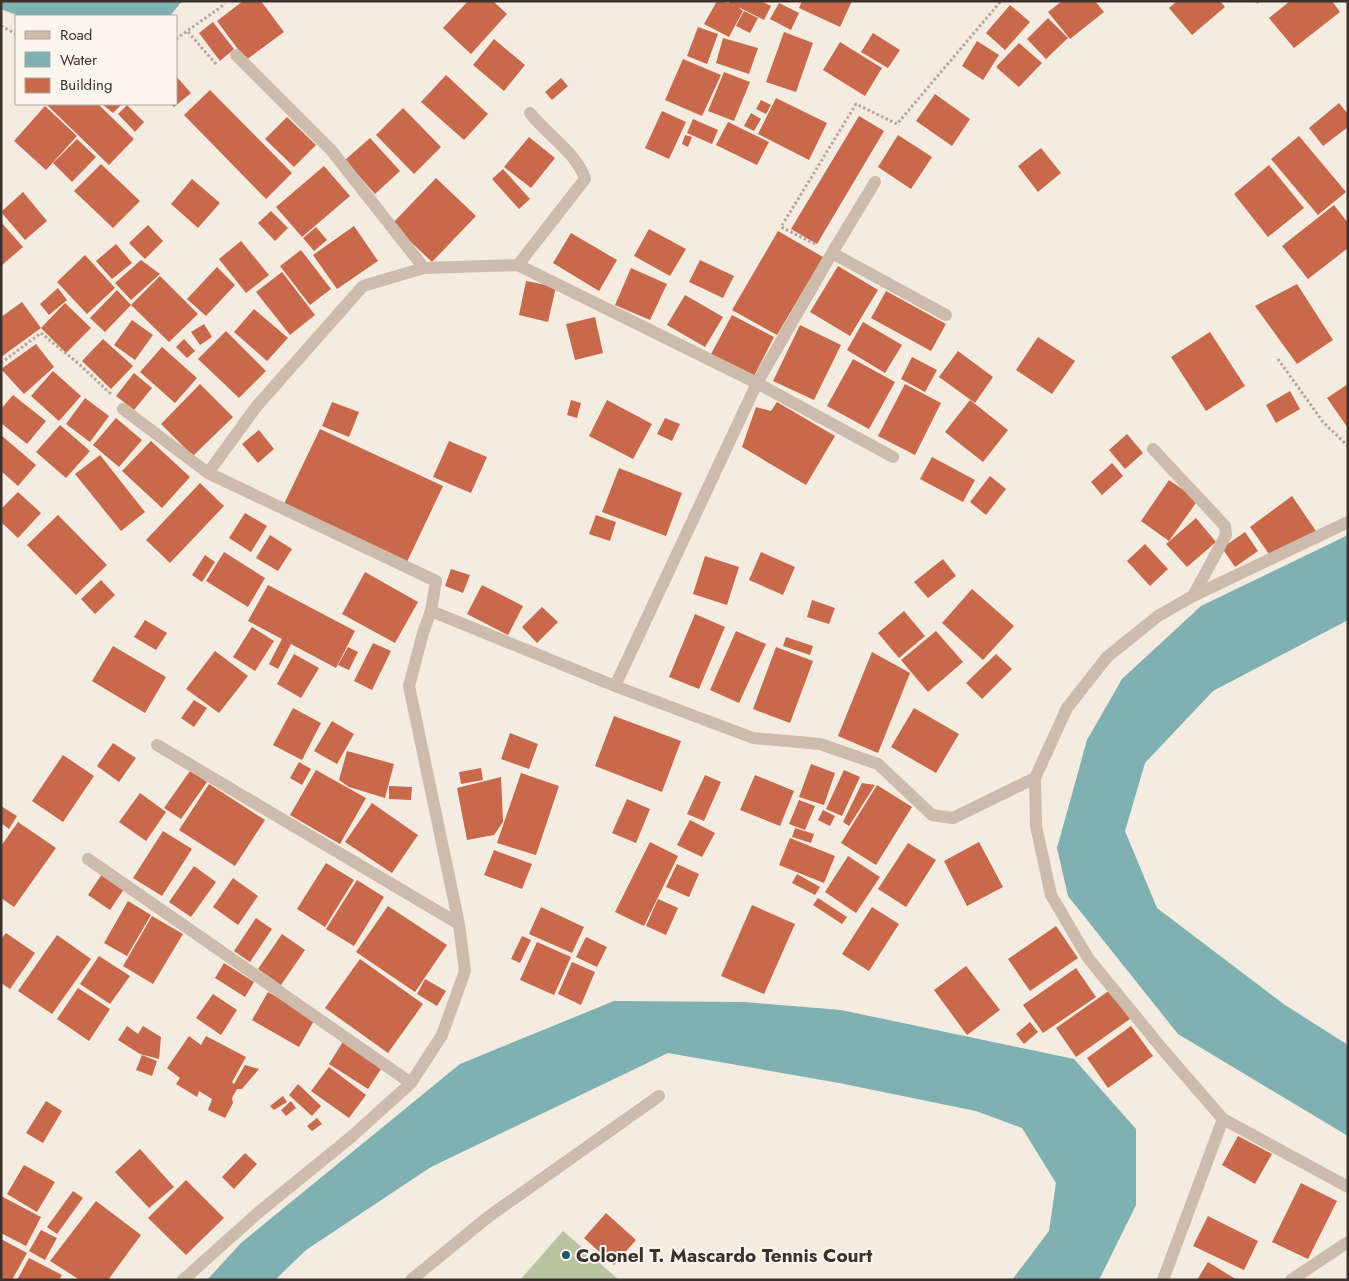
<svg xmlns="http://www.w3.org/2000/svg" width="1349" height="1281" font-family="Jost,sans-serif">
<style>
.green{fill:#b8c4a0}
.water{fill:#7fb0b2}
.building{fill:#c8694b}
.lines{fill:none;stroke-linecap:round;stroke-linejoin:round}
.path{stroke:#b9a596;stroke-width:3;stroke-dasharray:2.5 2.5;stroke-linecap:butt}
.minor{stroke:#cdbbac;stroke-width:12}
.poi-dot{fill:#1f5a5e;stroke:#fbf5ee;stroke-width:2}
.labels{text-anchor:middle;stroke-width:4;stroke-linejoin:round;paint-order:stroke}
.poi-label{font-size:19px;font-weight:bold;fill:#3b302b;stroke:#fbf5ee;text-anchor:start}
</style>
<rect width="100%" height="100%" fill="#f4ebe1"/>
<path class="green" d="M563 1231 619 1280H520Z"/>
<path class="water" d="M1 1H182L170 16H19L1 9Z
M1348 535V620L1213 691 1145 763 1125 831 1157 908 1285 1005 1348 1045V1136L1178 1034 1068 896 1057 848 1087 740 1122 679 1201 606Z
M614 1001 744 1002 841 1010 1074 1059 1136 1129V1205L1099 1280H1012L1049 1231 1056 1183 1022 1128 976 1111 839 1083 668 1053 431 1167 306 1250 275 1280H207L241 1243 460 1064Z"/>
<path class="building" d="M243 1H261L284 32 246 60 217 21Z
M468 1H493L507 14 471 54 443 28Z
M717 1 729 3V1H761L771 6 764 20 738 7 743 11 729 37 704 24Z
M802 1H852L840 27 799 8Z
M1062 1H1095L1104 12 1070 39 1048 12Z
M1177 1H1220L1225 7 1192 35 1169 8Z
M1290 1H1332L1340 12 1294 48 1269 18Z
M779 3 799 13 791 30 770 19Z
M1010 5 1030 22 1005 50 986 33Z
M744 11 758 18 750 33 736 26Z
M1048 18 1068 38 1046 59 1027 39Z
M213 22 234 49 220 61 199 33Z
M698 27 718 34 707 64 687 56Z
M784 32 813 43 796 92 766 82Z
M873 33 900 50 888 68 861 52Z
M723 38 758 48 749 74 716 63Z
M494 39 525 65 504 91 473 65Z
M977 41 999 55 983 80 962 66Z
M840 42 882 68 865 96 823 70Z
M1019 43 1042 63 1019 87 996 67Z
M683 59 721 75 702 116 665 100Z
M724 72 750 82 734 121 708 111Z
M446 75 488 114 464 140 421 102Z
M176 76 191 93 174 107 171 104H176Z
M561 78 568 86 552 100 545 92Z
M210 90 292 173 266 199 184 115Z
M935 94 970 119 952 146 916 121Z
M776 98 827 123 809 160 758 134Z
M761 100 771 105 766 114 756 109Z
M1339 103 1348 114V127L1323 146 1309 128Z
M46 104H98L134 139 109 165Z
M102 104H122L113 113Z
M127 105 144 122 135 132 118 114Z
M45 106 77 136 46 170 14 141Z
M403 108 441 147 414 174 376 135Z
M662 111 686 122 669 159 645 148Z
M751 113 761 119 754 131 744 126Z
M859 116 884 131 817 244 791 229Z
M287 117 316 145 294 167 265 139Z
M693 119 718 130 712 144 687 133Z
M728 122 769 142 757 165 716 145Z
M685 135 692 137 688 147 682 144Z
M898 135 932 157 911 189 878 167Z
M1299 136 1346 192 1318 215 1271 159Z
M529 137 555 158 531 188 504 167Z
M370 138 400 171 375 194 345 160Z
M77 139 96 157 72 182 53 163Z
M1041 148 1061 173 1038 192 1018 166Z
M101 164 140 201 113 228 74 191Z
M1269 165 1304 208 1268 237 1234 194Z
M324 166 350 196 302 237 276 207Z
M503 169 530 199 519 209 492 179Z
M436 178 476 216 432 262 392 224Z
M192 179 220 203 198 228 171 204Z
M23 192 47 221 25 240 1 212Z
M1334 205 1348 223V248L1308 279 1282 246Z
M271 211 288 228 275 241 258 223Z
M1 222 23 247 1 266Z
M148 225 163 241 145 259 129 243Z
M354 226 378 261 337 289 313 255Z
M316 227 327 240 314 251 303 238Z
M649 229 686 249 670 276 634 256Z
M778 231 823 257 777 335 732 310Z
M571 233 617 260 599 291 553 263Z
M241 241 269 275 246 293 219 259Z
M116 244 132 263 112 279 96 261Z
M301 250 331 289 310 305 280 266Z
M85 255 115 288 87 314 57 282Z
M141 260 160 274 131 300 115 283Z
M700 260 734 276 723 298 689 282Z
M838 266 878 290 850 336 810 312Z
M217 267 235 285 206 316 187 299Z
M631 268 667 284 650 320 615 305Z
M282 272 315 315 290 335 256 292Z
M160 276 198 314 169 342 131 305 105 332 90 318 117 290 131 305Z
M526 281 556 287 548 322 519 315Z
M1297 284 1333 340 1297 364 1255 306Z
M58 288 67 300 49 315 40 304Z
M886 291 946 324 931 351 871 318Z
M685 295 723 317 705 347 667 325Z
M22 302 41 328 1 357V317Z
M65 303 91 328 66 353 41 328Z
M254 309 288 338 267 361 234 332Z
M732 315 774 337 753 378 710 356Z
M595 317 603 353 575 360 566 324Z
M132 320 153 335 135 360 114 345Z
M863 322 902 345 885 373 847 350Z
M204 324 212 337 200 345 191 332Z
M800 325 841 345 814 400 773 381Z
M226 331 266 371 239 398 198 359Z
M1210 332 1245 386 1206 411 1171 357Z
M1038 337 1075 361 1052 394 1016 370Z
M103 339 133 366 111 389 82 361Z
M184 339 195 351 187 358 176 347Z
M36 344 54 367 24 394 1 369Z
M162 347 197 378 175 403 140 372Z
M958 351 993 377 975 403 939 377Z
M912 357 937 370 925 392 901 379Z
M853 359 895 382 869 429 827 406Z
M53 371 81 396 59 421 31 396Z
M134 373 152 388 134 410 116 396Z
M200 384 233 417 193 456 161 424Z
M905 384 941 403 915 455 878 436Z
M1348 384V428L1327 398Z
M1290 391 1300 409 1276 423 1266 405Z
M13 395 46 421 27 444 1 423V409Z
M85 398 109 416 90 442 66 424Z
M571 400 581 403 577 418 567 415Z
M607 400 652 424 633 459 589 436Z
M970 400 1008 430 983 462 945 432Z
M332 402 359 412 349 437 322 426Z
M777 402 835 436 806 485 742 447 756 407 771 411Z
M116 418 142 440 119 467 93 445Z
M665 418 680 424 672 441 657 434Z
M60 425 90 451 66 478 36 452Z
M320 429 443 486 406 564 283 506Z
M259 430 274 449 258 463 242 444Z
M1127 434 1143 453 1125 469 1109 450Z
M1 435 36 465 18 486 1 471Z
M151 441 190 477 162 508 122 471Z
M449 441 487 457 471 493 433 477Z
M100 455 145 512 121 531 75 474Z
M932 457 975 480 963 502 920 479Z
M1112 463 1123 476 1102 495 1091 482Z
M619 468 682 493 666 536 602 512Z
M990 476 1006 489 986 515 970 502Z
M1169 480 1198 500 1169 541 1141 521Z
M200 483 224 506 170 563 146 540Z
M18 492 41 513 18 538 1 522V509Z
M1292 496 1316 531 1269 554 1250 527Z
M245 513 267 526 251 552 229 538Z
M58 515 107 565 76 595 27 545Z
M596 515 616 522 610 541 589 534Z
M1196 518 1216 542 1187 567 1166 544Z
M1245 532 1258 551 1235 567 1222 548Z
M270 535 292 549 278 571 256 558Z
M1145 544 1168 569 1150 586 1127 561Z
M224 552 265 578 248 607 206 581Z
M761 552 795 567 783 595 749 580Z
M205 555 215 562 202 582 192 575Z
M705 556 739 567 727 605 693 594Z
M943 559 956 576 928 598 914 582Z
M451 569 470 575 463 593 445 586Z
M365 572 418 602 395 643 342 614Z
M101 580 115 595 95 614 81 599Z
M268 585 355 631 336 668 291 644 278 669 269 664 282 639 248 621Z
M482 585 523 606 508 635 467 614Z
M972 589 1014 626 983 660 942 623Z
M812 600 835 608 829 624 807 617Z
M542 607 558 622 537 643 522 627Z
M904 611 925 636 899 658 878 633Z
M695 614 725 627 699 689 669 677Z
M145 620 167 633 156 650 134 637Z
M252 627 274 641 255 671 233 657Z
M736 631 766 644 739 703 710 690Z
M936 631 963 662 928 692 901 660Z
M786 637 813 646 810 655 783 646Z
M373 643 391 651 372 690 354 681Z
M113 646 166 677 145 713 92 681Z
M348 647 358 652 349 670 338 665Z
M776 647 813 661 790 723 753 709Z
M215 651 248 676 219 713 186 689Z
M872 652 910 673 878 753 838 736Z
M294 654 319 668 301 698 277 684Z
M996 654 1012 669 982 699 966 683Z
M194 700 207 708 194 727 181 718Z
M293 708 321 723 302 760 273 745Z
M914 708 959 734 936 773 891 747Z
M614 716 681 741 662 792 595 766Z
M332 721 354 734 337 764 314 751Z
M510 733 538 744 529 769 501 759Z
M113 743 136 758 119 782 97 766Z
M347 751 394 764 385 798 349 787 339 780Z
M63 755 94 776 63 822 32 801Z
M299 762 311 769 302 785 290 778Z
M811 764 835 773 824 805 799 797Z
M481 768 483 780 461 784 459 772Z
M316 770 366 798 340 844 290 815Z
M844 770 860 777 842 816 826 809Z
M190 771 207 782 181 819 164 808Z
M521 773 559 786 536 855 497 843Z
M705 775 721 782 704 821 687 814Z
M755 775 794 791 780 826 740 810Z
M501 777 503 822 494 835 467 840 457 788Z
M862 783 875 785 849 826 843 822Z
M209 784 265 820 235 866 179 830Z
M877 785 912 807 876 865 841 843Z
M389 786 412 787 411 800 389 799Z
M140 793 166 812 146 841 119 822Z
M627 799 650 809 636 843 612 833Z
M799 800 815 806 805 830 789 824Z
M372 803 418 835 392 873 345 842Z
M1 806 17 816 9 829 1 823Z
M823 810 835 816 830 826 818 820Z
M690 820 715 833 702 857 677 845Z
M18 822 56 848 14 907 1 898V846Z
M795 828 814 834 811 843 792 837Z
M163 831 192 849 162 896 133 878Z
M790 838 835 856 824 883 779 865Z
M650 842 678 856 644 926 615 912Z
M979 842 1003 887 967 906 944 861Z
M908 843 936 860 906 907 878 889Z
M494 850 532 864 522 889 484 875Z
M848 856 880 877 856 913 825 892Z
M326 863 354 880 325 927 297 909Z
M677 864 699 874 689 897 666 887Z
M194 866 216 882 191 917 169 902Z
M102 874 124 889 110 910 88 895Z
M797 874 820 887 815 895 792 883Z
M233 878 258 896 238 925 213 907Z
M357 880 384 897 354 946 326 929Z
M818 898 847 917 842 924 813 905Z
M658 899 678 908 666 935 646 926Z
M128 901 151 915 127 956 104 943Z
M752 905 795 924 764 994 721 976Z
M388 906 447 945 415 992 356 952Z
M541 907 584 927 572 953 529 934Z
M872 907 899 924 869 971 842 954Z
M152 916 183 934 153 984 123 966Z
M256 918 272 929 250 962 234 951Z
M1056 926 1078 958 1030 991 1008 959Z
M6 933 35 953 10 989 1 983V939Z
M282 934 305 950 281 985 258 969Z
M57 935 91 959 52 1014 18 991Z
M522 936 531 940 520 963 511 959Z
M586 937 607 947 597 967 576 957Z
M537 942 571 957 554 995 520 980Z
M99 956 130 976 110 1004 80 984Z
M360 959 423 1004 388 1053 325 1008Z
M572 962 595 972 581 1005 558 994Z
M224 963 254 982 245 997 215 978Z
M966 966 1000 1010 967 1035 934 990Z
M1076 968 1096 997 1043 1033 1023 1005Z
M425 979 446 991 437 1006 417 994Z
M78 988 110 1009 89 1041 57 1019Z
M1110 990 1130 1019 1076 1057 1056 1028Z
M268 992 315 1019 299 1047 252 1020Z
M213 994 237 1010 221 1035 196 1018Z
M1030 1022 1038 1032 1024 1044 1016 1034Z
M127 1026 138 1034 143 1026 161 1037 159 1059 140 1054 118 1040Z
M1131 1026 1153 1056 1108 1088 1087 1058Z
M189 1036 201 1045 206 1036 246 1057 232 1082 234 1084 245 1065 259 1069 242 1089H237L232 1098 233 1103 225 1118 208 1110 212 1099 199 1091 197 1097 176 1084 180 1078 167 1068Z
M344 1040 383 1066 368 1089 329 1064Z
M142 1055 157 1061 152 1076 136 1070Z
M329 1067 366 1095 349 1118 311 1091Z
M298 1084 321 1106 312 1116 289 1095Z
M283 1096 287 1102 274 1110 270 1106Z
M46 1101 62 1111 43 1143 26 1133Z
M291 1101 296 1108 286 1116 281 1110Z
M317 1118 322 1124 312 1131 307 1126Z
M1238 1136 1272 1154 1255 1184 1222 1165Z
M140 1149 174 1187 149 1208 115 1172Z
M245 1153 257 1164 234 1189 222 1177Z
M24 1165 55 1182 37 1212 7 1194Z
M186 1180 224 1218 186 1255 148 1218Z
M1301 1183 1337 1201 1308 1259 1272 1242Z
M73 1191 83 1198 57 1234 47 1227Z
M1 1196 41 1217 26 1246 1 1233Z
M96 1201 141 1235 108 1280H80L50 1261Z
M606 1213 636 1240 614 1265 584 1238Z
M1208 1216 1258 1241 1244 1270 1193 1246Z
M41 1230 57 1238 45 1260 29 1251Z
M1 1239 27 1253 12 1280H1Z
M29 1258 62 1275 59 1280H17Z
M1208 1262 1237 1280H1197Z"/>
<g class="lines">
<path class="path" d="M1257 1 1260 5
M1 26 16 34
M188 32 217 65
M176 39 225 4
M815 244 781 227 856 104 897 124 1001 1
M1278 359 1323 422 1348 446
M1 363 41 333 79 364 111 394"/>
<path class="minor" d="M236 55 331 150 424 268
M530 113C546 134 577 153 585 179L518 265 757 383 832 253 875 182
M832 253 946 315
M123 409 208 473 436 581 431 611
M1153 449 1225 526 1226 535 1193 596
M208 473 256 407 363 286 424 268 518 265
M1348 522 1193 596 1158 616 1107 657 1067 708 1035 778 1036 826 1051 895 1088 958 1164 1051 1223 1119 1348 1187
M615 686 757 383 893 457
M157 745 459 924
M88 859 411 1083
M183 1280 259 1212 350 1138 411 1083 442 1035 465 971 459 924 409 686 423 633 431 611 615 686 753 738 820 744 878 764 932 815 953 818 1035 778
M411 1280 488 1217 659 1096
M1163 1280 1223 1119
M1291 1280 1348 1242"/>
</g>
<circle class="poi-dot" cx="566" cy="1255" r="5"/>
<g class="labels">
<g class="poi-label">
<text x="576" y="1262">Colonel T. Mascardo Tennis Court</text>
</g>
</g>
<rect width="1349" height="1281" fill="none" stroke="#3b302b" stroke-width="5"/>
<rect x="15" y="15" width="162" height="90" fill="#fbf5ee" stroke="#aea6a0"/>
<rect x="25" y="31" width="25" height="8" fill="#cdbbac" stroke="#aea6a0"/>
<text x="60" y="40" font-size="15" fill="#3b302b">Road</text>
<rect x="25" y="52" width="25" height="15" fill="#7fb0b2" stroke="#aea6a0"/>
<text x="60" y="65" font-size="15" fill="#3b302b">Water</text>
<rect x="25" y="78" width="25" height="15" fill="#c8694b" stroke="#aea6a0"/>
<text x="60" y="90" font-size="15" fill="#3b302b">Building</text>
</svg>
